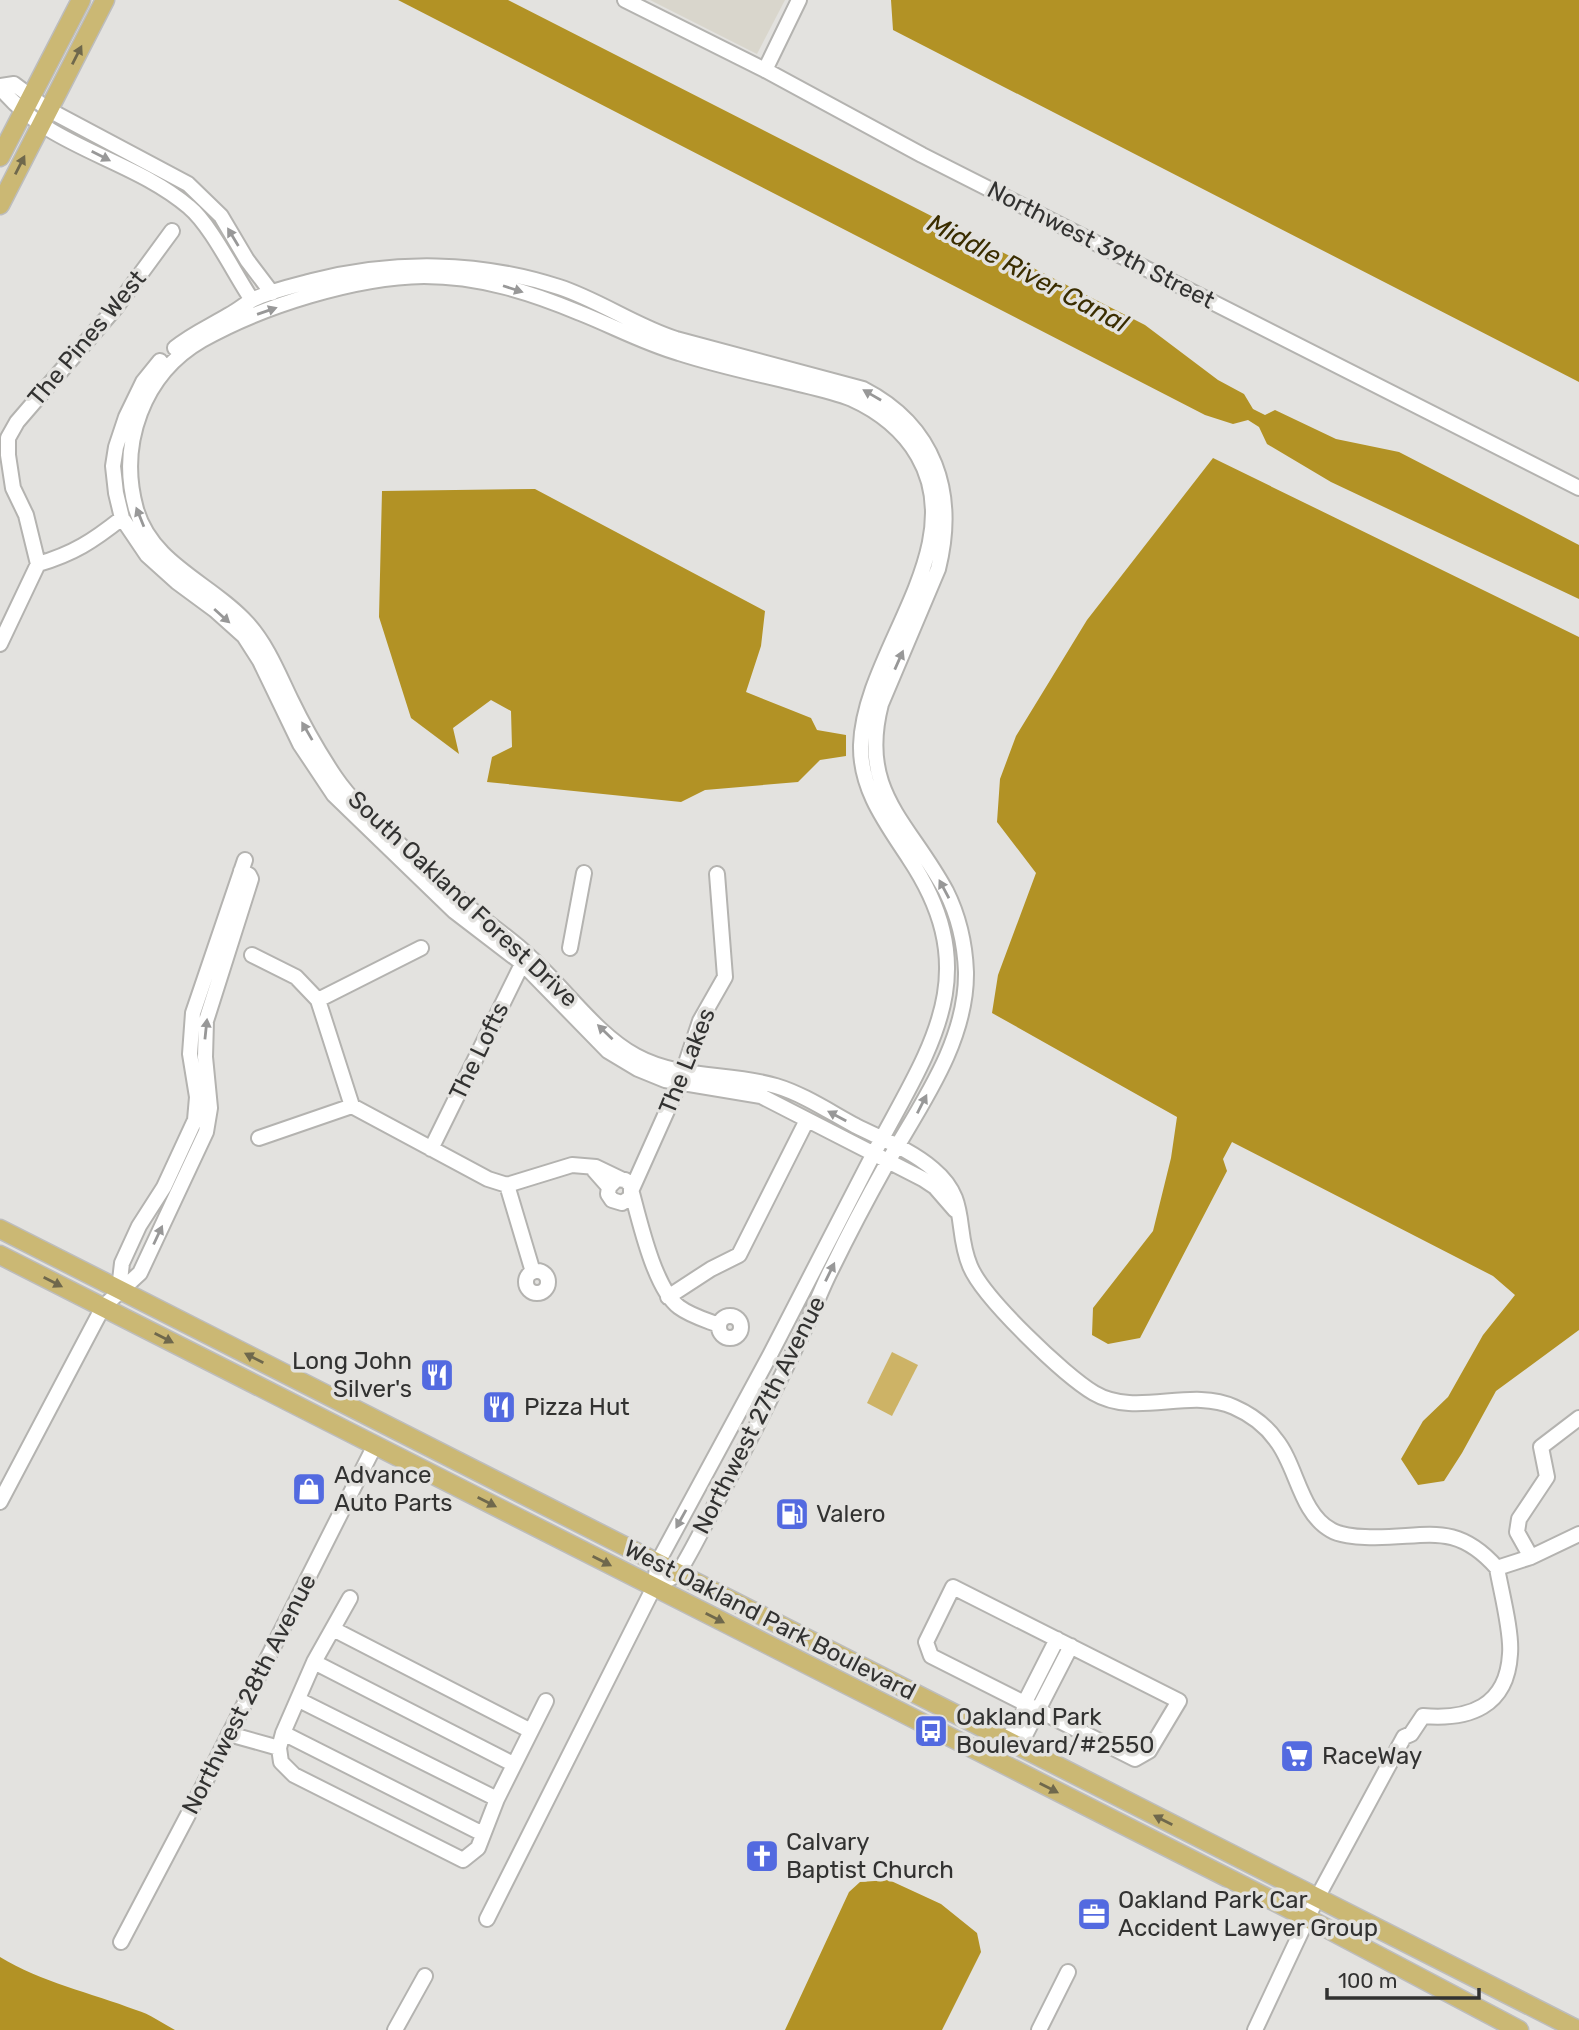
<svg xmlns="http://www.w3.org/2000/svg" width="1579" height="2030" font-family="Rubik,sans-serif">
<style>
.built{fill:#d9d6cc}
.green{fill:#cdb366}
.water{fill:#b29225}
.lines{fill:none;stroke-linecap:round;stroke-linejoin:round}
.minor-casing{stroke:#b4b3b0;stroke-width:18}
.major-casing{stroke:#bdbdbd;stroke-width:21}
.minor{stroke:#fff;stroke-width:14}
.major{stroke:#cbb874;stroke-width:18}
.oneway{fill:#6f684c}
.oneway2{fill:#989898}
.labels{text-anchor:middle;stroke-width:7;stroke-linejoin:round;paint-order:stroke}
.street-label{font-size:24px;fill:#323231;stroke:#e3e2df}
.poi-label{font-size:24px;fill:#323231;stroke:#e3e2df;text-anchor:start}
.water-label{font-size:26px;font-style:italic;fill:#3a2d00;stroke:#e3e2df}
</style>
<rect width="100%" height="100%" fill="#e3e2df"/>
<path class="built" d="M650 0H785L757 54Z"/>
<path class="green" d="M892 1352 918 1365 892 1416 867 1403Z"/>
<path class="water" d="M398 0H508L1145 325 1218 380 1244 394 1253 409 1265 415 1275 410 1336 439 1399 452 1579 545V599L1331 482 1267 444 1259 427 1248 420 1233 424 1205 415Z
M891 0H1579V382L893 30Z
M1213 458 1579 637V1330L1496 1391 1462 1453 1444 1481 1418 1485 1401 1459 1423 1421 1448 1397 1483 1335 1515 1295 1493 1276 1232 1142 1223 1159 1227 1171 1140 1338 1108 1344 1092 1335 1093 1308 1153 1231 1171 1158 1177 1117 992 1013 998 975 1036 873 997 822 1000 779 1016 736 1087 620Z
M535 489 765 611 761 646 746 692 811 718 817 730 846 735V756L820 760 798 782 705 790 681 802 487 782 492 757 512 747 511 711 491 700 453 728 459 754 411 718 379 617 382 491Z
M889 1880 941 1904 977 1933 981 1952 942 2030H785L849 1892 860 1882Z
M0 1957C41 1982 91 1993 136 2010 150 2014 162 2023 175 2030H0Z"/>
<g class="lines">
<g class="minor-casing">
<path id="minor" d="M625 0 765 70 922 155 1579 488
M765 70 799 0
M0 86 14 84 49 110 188 184 221 216 247 260 272 293
M0 87C48 148 132 158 189 207 211 225 235 275 252 300
M175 348C192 334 211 326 229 315 237 311 244 305 252 300 270 291 293 286 312 281 394 260 479 261 559 287 599 300 635 326 676 339L863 389C935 426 957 493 938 569L881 704C858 792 909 822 946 891 958 915 965 945 966 972 967 1043 919 1107 886 1165 867 1199 849 1233 832 1268 822 1287 815 1307 806 1326 777 1386 747 1446 715 1505 704 1526 693 1549 680 1570 675 1578 662 1582 654 1587L487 1919
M160 361 143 382 126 417 116 447 113 466 116 493 122 518 147 555 177 582 215 610 244 636 260 661 300 744 334 795 454 911 522 963 608 1051 638 1069 665 1080 761 1096 923 1179 935 1187 955 1210
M122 518C93 541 73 554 38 564L26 515 13 488 8 455V438L17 422 117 306 172 231
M0 644 38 564
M570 948 584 873
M252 955 296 977 318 1000 352 1106
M318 1000 421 948
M259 1138 352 1106 488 1179 507 1185
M431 1149 526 956
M594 1170 609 1187 608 1194 612 1200 622 1203 631 1197V1185L625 1180 617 1179 609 1187
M507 1185 572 1165 596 1167 621 1179
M507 1185 533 1272
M632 1189 679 1084 700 1021 725 977 717 874
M632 1193C640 1223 655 1289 679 1307 691 1316 706 1320 719 1325
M526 1282a11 11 0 1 1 22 0a11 11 0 1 1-22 0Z
M119 1289 122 1263 139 1226 164 1187 195 1120 197 1097 190 1054 193 1013 245 860
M668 1297 711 1269 739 1255 807 1120
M719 1327a11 11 0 1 1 22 0a11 11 0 1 1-22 0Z
M0 1502 103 1307 140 1273 206 1132 210 1108 205 1057 206 1021 251 879 249 875 241 871
M1531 1557 1517 1532 1519 1519 1547 1477 1541 1447 1579 1418
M1497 1568 1531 1557 1579 1534
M654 1587 658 1562 770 1355 873 1155C930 1047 987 975 909 858 886 823 860 789 861 745 864 651 972 549 918 456 904 431 879 411 852 399 830 390 806 386 783 380 748 372 713 364 679 353 644 343 613 326 580 313 530 292 479 276 424 276 355 277 262 306 202 340 143 374 118 444 136 509 152 565 211 583 247 623 267 645 278 673 291 700 304 727 319 753 335 777 352 802 375 822 397 842 423 866 449 891 477 914 495 929 515 942 532 959 565 989 597 1035 636 1056 680 1080 730 1072 776 1086 803 1094 830 1112 856 1126 882 1139 911 1150 933 1169 970 1200 954 1228 970 1266 983 1298 1064 1375 1094 1393 1136 1418 1190 1387 1234 1407 1250 1414 1266 1426 1276 1440 1297 1466 1300 1513 1331 1530 1339 1535 1356 1537 1365 1537 1422 1540 1453 1518 1497 1568
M953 1587 1179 1701 1149 1751 1135 1759 931 1656 926 1642Z
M350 1598 314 1662 283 1733 279 1748 281 1762 294 1775 463 1860 478 1848 497 1799 546 1701
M333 1629 531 1731
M314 1662 513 1764
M299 1700 497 1799
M283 1733 483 1834
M229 1734 279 1748
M1007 1740 1023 1717 1024 1704 1057 1639
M1019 1747 1071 1646
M121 1942 200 1792 375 1445
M395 2030 425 1976
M1039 2030 1068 1972
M1255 2030 1317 1898 1404 1737 1411 1734 1423 1716C1469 1720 1507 1707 1510 1654 1512 1632 1501 1591 1497 1568"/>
</g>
<g class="major-casing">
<path id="major" d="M0 157 81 0
M0 205 105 0
M0 1229 1578 2030
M0 1255 1307 1918 1519 2030"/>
</g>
<use href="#minor" class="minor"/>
<use href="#major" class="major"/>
</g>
<defs><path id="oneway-solid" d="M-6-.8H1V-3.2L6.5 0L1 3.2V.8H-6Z" transform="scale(1.75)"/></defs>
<g class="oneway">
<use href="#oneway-solid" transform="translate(77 55) rotate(-63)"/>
<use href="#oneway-solid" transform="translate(20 165) rotate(-63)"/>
<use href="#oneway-solid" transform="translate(53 1282) rotate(27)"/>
<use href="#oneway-solid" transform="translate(164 1338) rotate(27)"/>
<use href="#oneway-solid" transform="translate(254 1358) rotate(-153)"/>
<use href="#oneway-solid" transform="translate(487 1502) rotate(27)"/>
<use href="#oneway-solid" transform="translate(602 1561) rotate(27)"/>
<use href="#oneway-solid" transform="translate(715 1618) rotate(27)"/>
<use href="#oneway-solid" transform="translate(1049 1788) rotate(27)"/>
<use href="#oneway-solid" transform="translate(1163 1820) rotate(-153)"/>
</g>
<g class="oneway2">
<use href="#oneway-solid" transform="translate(101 156) rotate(27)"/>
<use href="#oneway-solid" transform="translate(233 237) rotate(-121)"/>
<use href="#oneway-solid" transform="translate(513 289) rotate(18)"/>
<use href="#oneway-solid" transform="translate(267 311) rotate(-19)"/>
<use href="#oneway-solid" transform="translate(872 395) rotate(-150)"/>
<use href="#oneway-solid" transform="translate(140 517) rotate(-112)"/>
<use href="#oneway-solid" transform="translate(222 616) rotate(42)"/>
<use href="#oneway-solid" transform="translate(899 660) rotate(-66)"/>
<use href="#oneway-solid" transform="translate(307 731) rotate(-120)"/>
<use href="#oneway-solid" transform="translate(944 889) rotate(-118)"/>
<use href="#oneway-solid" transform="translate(206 1029) rotate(-84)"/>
<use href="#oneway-solid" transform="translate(605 1032) rotate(-136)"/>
<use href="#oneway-solid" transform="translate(922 1104) rotate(-63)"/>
<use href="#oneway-solid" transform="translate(837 1116) rotate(-152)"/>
<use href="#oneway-solid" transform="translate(158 1235) rotate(-65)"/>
<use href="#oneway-solid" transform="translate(830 1272) rotate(-64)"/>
<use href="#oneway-solid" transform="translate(681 1519) rotate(119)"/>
</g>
<defs>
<g id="restaurant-square" transform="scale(1.75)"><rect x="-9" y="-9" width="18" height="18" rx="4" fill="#536ae0" stroke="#e3e2df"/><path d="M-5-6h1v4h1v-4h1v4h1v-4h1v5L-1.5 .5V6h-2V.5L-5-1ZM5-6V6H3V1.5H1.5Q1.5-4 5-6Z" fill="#fff"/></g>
<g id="shop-square" transform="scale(1.75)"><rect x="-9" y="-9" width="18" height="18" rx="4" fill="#536ae0" stroke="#e3e2df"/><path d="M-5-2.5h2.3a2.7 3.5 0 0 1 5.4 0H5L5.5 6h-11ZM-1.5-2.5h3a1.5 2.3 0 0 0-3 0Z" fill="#fff"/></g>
<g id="fuel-square" transform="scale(1.75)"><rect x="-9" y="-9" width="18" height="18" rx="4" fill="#536ae0" stroke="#e3e2df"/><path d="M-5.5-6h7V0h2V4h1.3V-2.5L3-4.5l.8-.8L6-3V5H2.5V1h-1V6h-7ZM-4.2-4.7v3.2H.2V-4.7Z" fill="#fff"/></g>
<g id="bus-square" transform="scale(1.75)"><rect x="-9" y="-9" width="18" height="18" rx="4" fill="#536ae0" stroke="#e3e2df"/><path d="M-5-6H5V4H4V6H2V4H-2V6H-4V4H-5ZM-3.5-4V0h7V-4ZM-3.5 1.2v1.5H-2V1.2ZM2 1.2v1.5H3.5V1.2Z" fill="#fff"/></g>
<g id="supermarket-square" transform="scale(1.75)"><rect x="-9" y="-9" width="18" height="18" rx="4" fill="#536ae0" stroke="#e3e2df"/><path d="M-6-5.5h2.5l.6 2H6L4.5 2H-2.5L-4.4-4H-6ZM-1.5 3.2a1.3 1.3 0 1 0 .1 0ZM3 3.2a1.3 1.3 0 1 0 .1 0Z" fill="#fff"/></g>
<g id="church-square" transform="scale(1.75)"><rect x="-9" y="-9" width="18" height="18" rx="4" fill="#536ae0" stroke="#e3e2df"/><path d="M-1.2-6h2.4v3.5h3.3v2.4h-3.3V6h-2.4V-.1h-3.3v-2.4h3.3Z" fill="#fff"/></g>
<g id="office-square" transform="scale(1.75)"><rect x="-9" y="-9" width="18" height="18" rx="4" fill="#536ae0" stroke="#e3e2df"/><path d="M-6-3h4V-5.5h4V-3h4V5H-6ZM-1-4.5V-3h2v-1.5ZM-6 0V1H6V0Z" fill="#fff"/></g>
</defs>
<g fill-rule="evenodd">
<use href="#restaurant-square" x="437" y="1375"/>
<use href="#restaurant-square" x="499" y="1407"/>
<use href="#shop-square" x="309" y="1489"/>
<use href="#fuel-square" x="792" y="1514"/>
<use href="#bus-square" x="931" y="1731"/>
<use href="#supermarket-square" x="1297" y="1756"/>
<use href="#church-square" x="762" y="1856"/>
<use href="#office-square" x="1094" y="1914"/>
</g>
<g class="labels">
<g class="street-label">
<text transform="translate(1101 245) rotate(27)" y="8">Northwest 39th Street</text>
<text transform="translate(87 338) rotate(-50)" y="8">The Pines West</text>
<text transform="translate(463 899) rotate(43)" y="8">South Oakland Forest Drive</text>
<text transform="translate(479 1051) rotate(-64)" y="8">The Lofts</text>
<text transform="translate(687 1061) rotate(-68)" y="8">The Lakes</text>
<text transform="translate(759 1415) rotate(-63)" y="8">Northwest 27th Avenue</text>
<text transform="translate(770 1620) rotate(27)" y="8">West Oakland Park Boulevard</text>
<text transform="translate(249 1694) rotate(-63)" y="8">Northwest 28th Avenue</text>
</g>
<g class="poi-label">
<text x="412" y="1369" text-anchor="end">Long John<tspan x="412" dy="28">Silver's</tspan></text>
<text x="524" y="1415">Pizza Hut</text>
<text x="334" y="1483">Advance<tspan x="334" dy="28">Auto Parts</tspan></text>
<text x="816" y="1522">Valero</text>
<text x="956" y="1725">Oakland Park<tspan x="956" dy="28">Boulevard/#2550</tspan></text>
<text x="1322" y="1764">RaceWay</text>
<text x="786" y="1850">Calvary<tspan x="786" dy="28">Baptist Church</tspan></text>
<text x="1118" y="1908">Oakland Park Car<tspan x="1118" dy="28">Accident Lawyer Group</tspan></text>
</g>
<g class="water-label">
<text transform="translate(1028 273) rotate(28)" y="9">Middle River Canal</text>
</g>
</g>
<path d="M1327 1988v10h152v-10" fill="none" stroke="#323231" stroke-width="3.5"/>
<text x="1338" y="1988" font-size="21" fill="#323231" stroke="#e3e2df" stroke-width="5" paint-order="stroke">100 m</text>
</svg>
